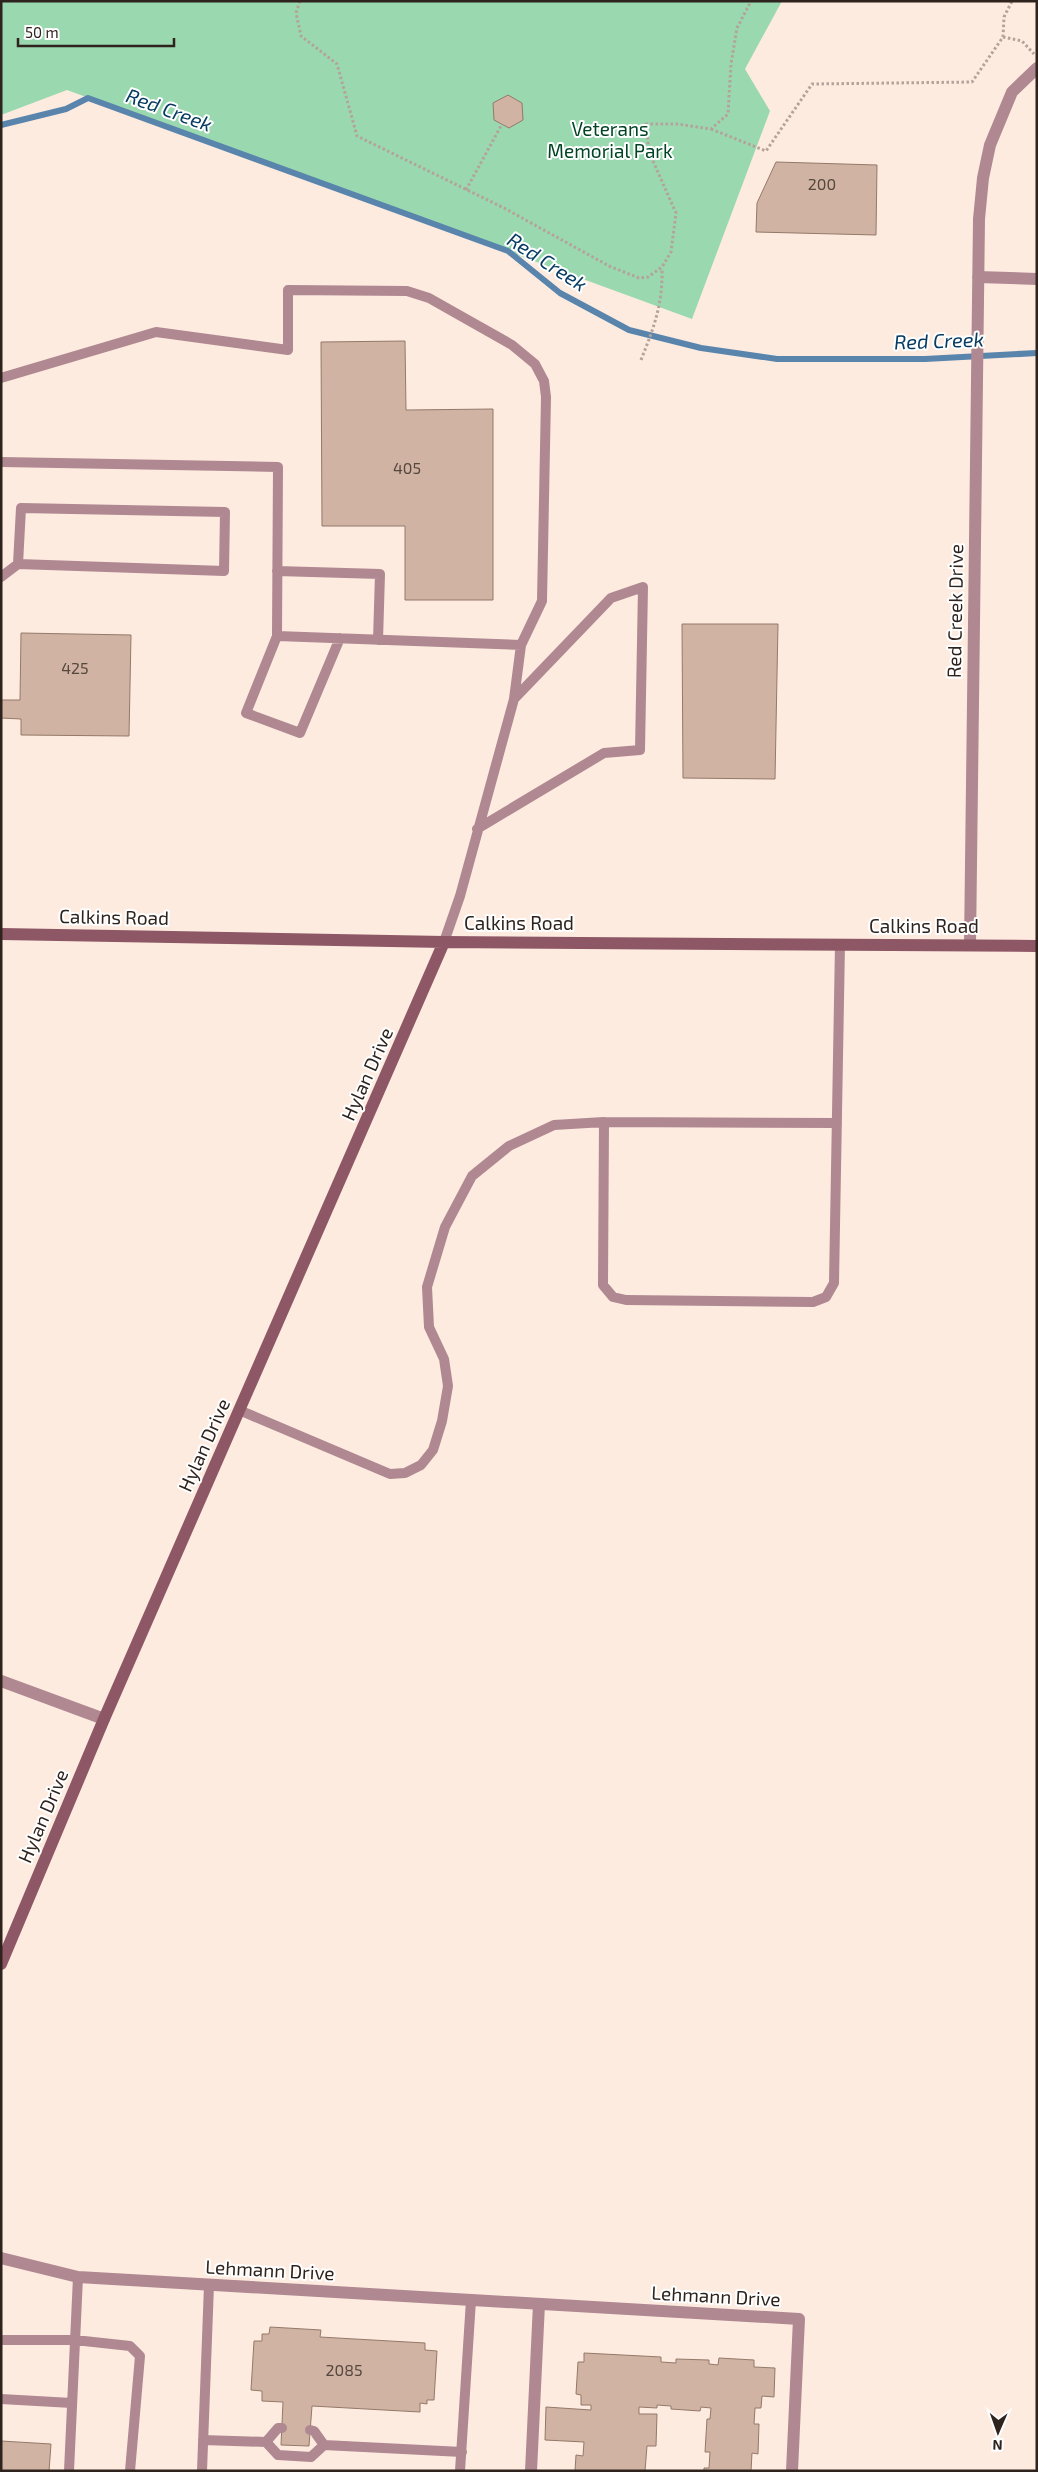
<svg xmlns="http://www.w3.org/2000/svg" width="1038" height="2472" font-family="'Exo 2',sans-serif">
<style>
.green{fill:#9ad8b0}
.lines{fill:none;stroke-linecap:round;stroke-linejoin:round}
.stream{stroke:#5984ac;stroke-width:6}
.building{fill:#d0b3a2;stroke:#947969}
.path{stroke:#b3a39a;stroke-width:3;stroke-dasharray:2.5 2.5;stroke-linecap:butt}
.service{stroke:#b08891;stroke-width:10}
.minor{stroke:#b08891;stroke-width:12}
.tertiary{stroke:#b08891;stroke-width:12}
.secondary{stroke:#8e5765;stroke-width:12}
.labels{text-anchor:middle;stroke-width:4;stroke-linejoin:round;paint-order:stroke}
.number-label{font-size:16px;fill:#56473e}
.park-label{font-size:19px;fill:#004424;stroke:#fff}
.street-label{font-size:19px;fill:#2e231d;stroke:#fff}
.water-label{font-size:20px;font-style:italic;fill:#073b62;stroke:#fff}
</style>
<rect width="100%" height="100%" fill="#fdebe0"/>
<path class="green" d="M1 1H782L745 69 770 111 692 319 67 90 1 115Z"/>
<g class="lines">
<path class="stream" d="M1 125 66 109 88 98 508 251 560 293 629 330 701 348 777 359H925L1037 353"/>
</g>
<path class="building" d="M508 95 522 103 523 120 509 128 494 120 493 103Z
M776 162 877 165 876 235 756 232 757 203Z
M405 341 406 410 493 409V600H405V526H322L321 342Z
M682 624H778L775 779 683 778Z
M21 633 131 635 129 736 21 735V719L1 718V700H20Z
M270 2327 321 2330 320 2337 425 2343V2350L437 2351 434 2400H427V2404L420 2403V2412L312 2406 309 2446 281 2445 283 2402 262 2401V2391L251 2390 254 2341H262V2334H269Z
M584 2353 661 2357V2362L676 2363V2359L709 2360V2364L718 2365 719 2358 754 2360V2367L775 2368 774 2397 762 2396 761 2408H755L754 2424H759L758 2454 752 2453 751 2471H704V2468H709L710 2452H705L707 2419H710L711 2408 701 2407 700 2411 671 2409V2406L657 2405V2408L639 2407V2414H657L656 2446H647L645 2471H575L576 2455 583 2456 584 2442 545 2440 546 2407 591 2410V2405H581V2395L576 2394 578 2362H584Z
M1 2441 51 2444 49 2471H1Z"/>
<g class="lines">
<path class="path" d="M300 1 296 13 301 36 337 64 357 136 504 208 609 266 639 278 648 277 662 267 671 252 676 213 649 152 646 124H677L711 129 728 114 731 64 737 28 751 1
M1003 37 1022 41 1034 54
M711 129 766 151 812 84 972 82 1003 37 1004 17 1012 1
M466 190 502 124
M641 360C654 327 663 304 662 268"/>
<path class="service" d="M1 378 156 332 288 350V290L407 291 429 298 512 345 535 364 544 381 546 397 542 601 521 645 514 699 460 896 444 942
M1 462 278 467 277 636 521 645
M277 571 380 574 378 640
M1 577 18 564 224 571 225 512 21 508 18 564
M277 636 246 713 300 733 340 638
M477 829 604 753 640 750 643 587 611 598 514 699
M604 1122 837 1123
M239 1410 390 1474 405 1473 421 1465 433 1450 442 1421 448 1386 444 1359 429 1327 427 1287 445 1227 472 1176 509 1146 554 1125 604 1122 603 1285 613 1297 626 1300 813 1302 826 1297 834 1283 840 944
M1 2340H75L130 2346 140 2356 130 2471
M1 2399 72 2403
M203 2440 266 2442 278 2455 311 2457 324 2445 314 2431 310 2430
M266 2442 278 2428H282
M324 2445 462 2452
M69 2471 78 2277
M202 2471 209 2285
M460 2471 471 2300"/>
<path class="minor" d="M978 277 1037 279
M970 945 979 219 983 178 990 145 1012 92 1037 68
M1 2258 78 2277 799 2319 792 2471
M531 2471 539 2304"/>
<path class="tertiary" d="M1 1681 104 1719"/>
<path class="secondary" d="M1 934 444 942 1037 946
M1 1964 104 1719 444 942"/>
</g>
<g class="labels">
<g class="number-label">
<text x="822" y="190">200</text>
<text x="407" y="474">405</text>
<text x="75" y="674">425</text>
<text x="344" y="2376">2085</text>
</g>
<g class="park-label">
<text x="610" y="136">Veterans<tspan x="610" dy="22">Memorial Park</tspan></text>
</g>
<g class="street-label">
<text transform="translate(955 611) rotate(-89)" y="7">Red Creek Drive</text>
<text transform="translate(114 917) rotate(1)" y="7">Calkins Road</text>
<text x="519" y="930">Calkins Road</text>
<text x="924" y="933">Calkins Road</text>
<text transform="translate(367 1074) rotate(-66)" y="7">Hylan Drive</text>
<text transform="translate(204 1445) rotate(-66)" y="7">Hylan Drive</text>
<text transform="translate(43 1816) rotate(-67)" y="7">Hylan Drive</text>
<text transform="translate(270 2270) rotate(3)" y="7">Lehmann Drive</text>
<text transform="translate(716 2296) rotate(3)" y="7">Lehmann Drive</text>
</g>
<g class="water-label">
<text transform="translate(169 110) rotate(20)" y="7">Red Creek</text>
<text transform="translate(547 262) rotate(33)" y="7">Red Creek</text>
<text transform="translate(939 341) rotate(-2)" y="7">Red Creek</text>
</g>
</g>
<rect width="1038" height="2472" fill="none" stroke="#2e231d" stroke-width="5"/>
<g transform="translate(998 2432) rotate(182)" stroke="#ffffff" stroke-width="4" paint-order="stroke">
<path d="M0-4L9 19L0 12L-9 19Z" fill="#2e231d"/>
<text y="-8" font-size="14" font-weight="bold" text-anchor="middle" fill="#2e231d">N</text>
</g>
<path d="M18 38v8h156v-8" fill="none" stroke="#2e231d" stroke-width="2.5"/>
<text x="25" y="38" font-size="15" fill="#2e231d" stroke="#ffffff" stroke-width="4" paint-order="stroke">50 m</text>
</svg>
